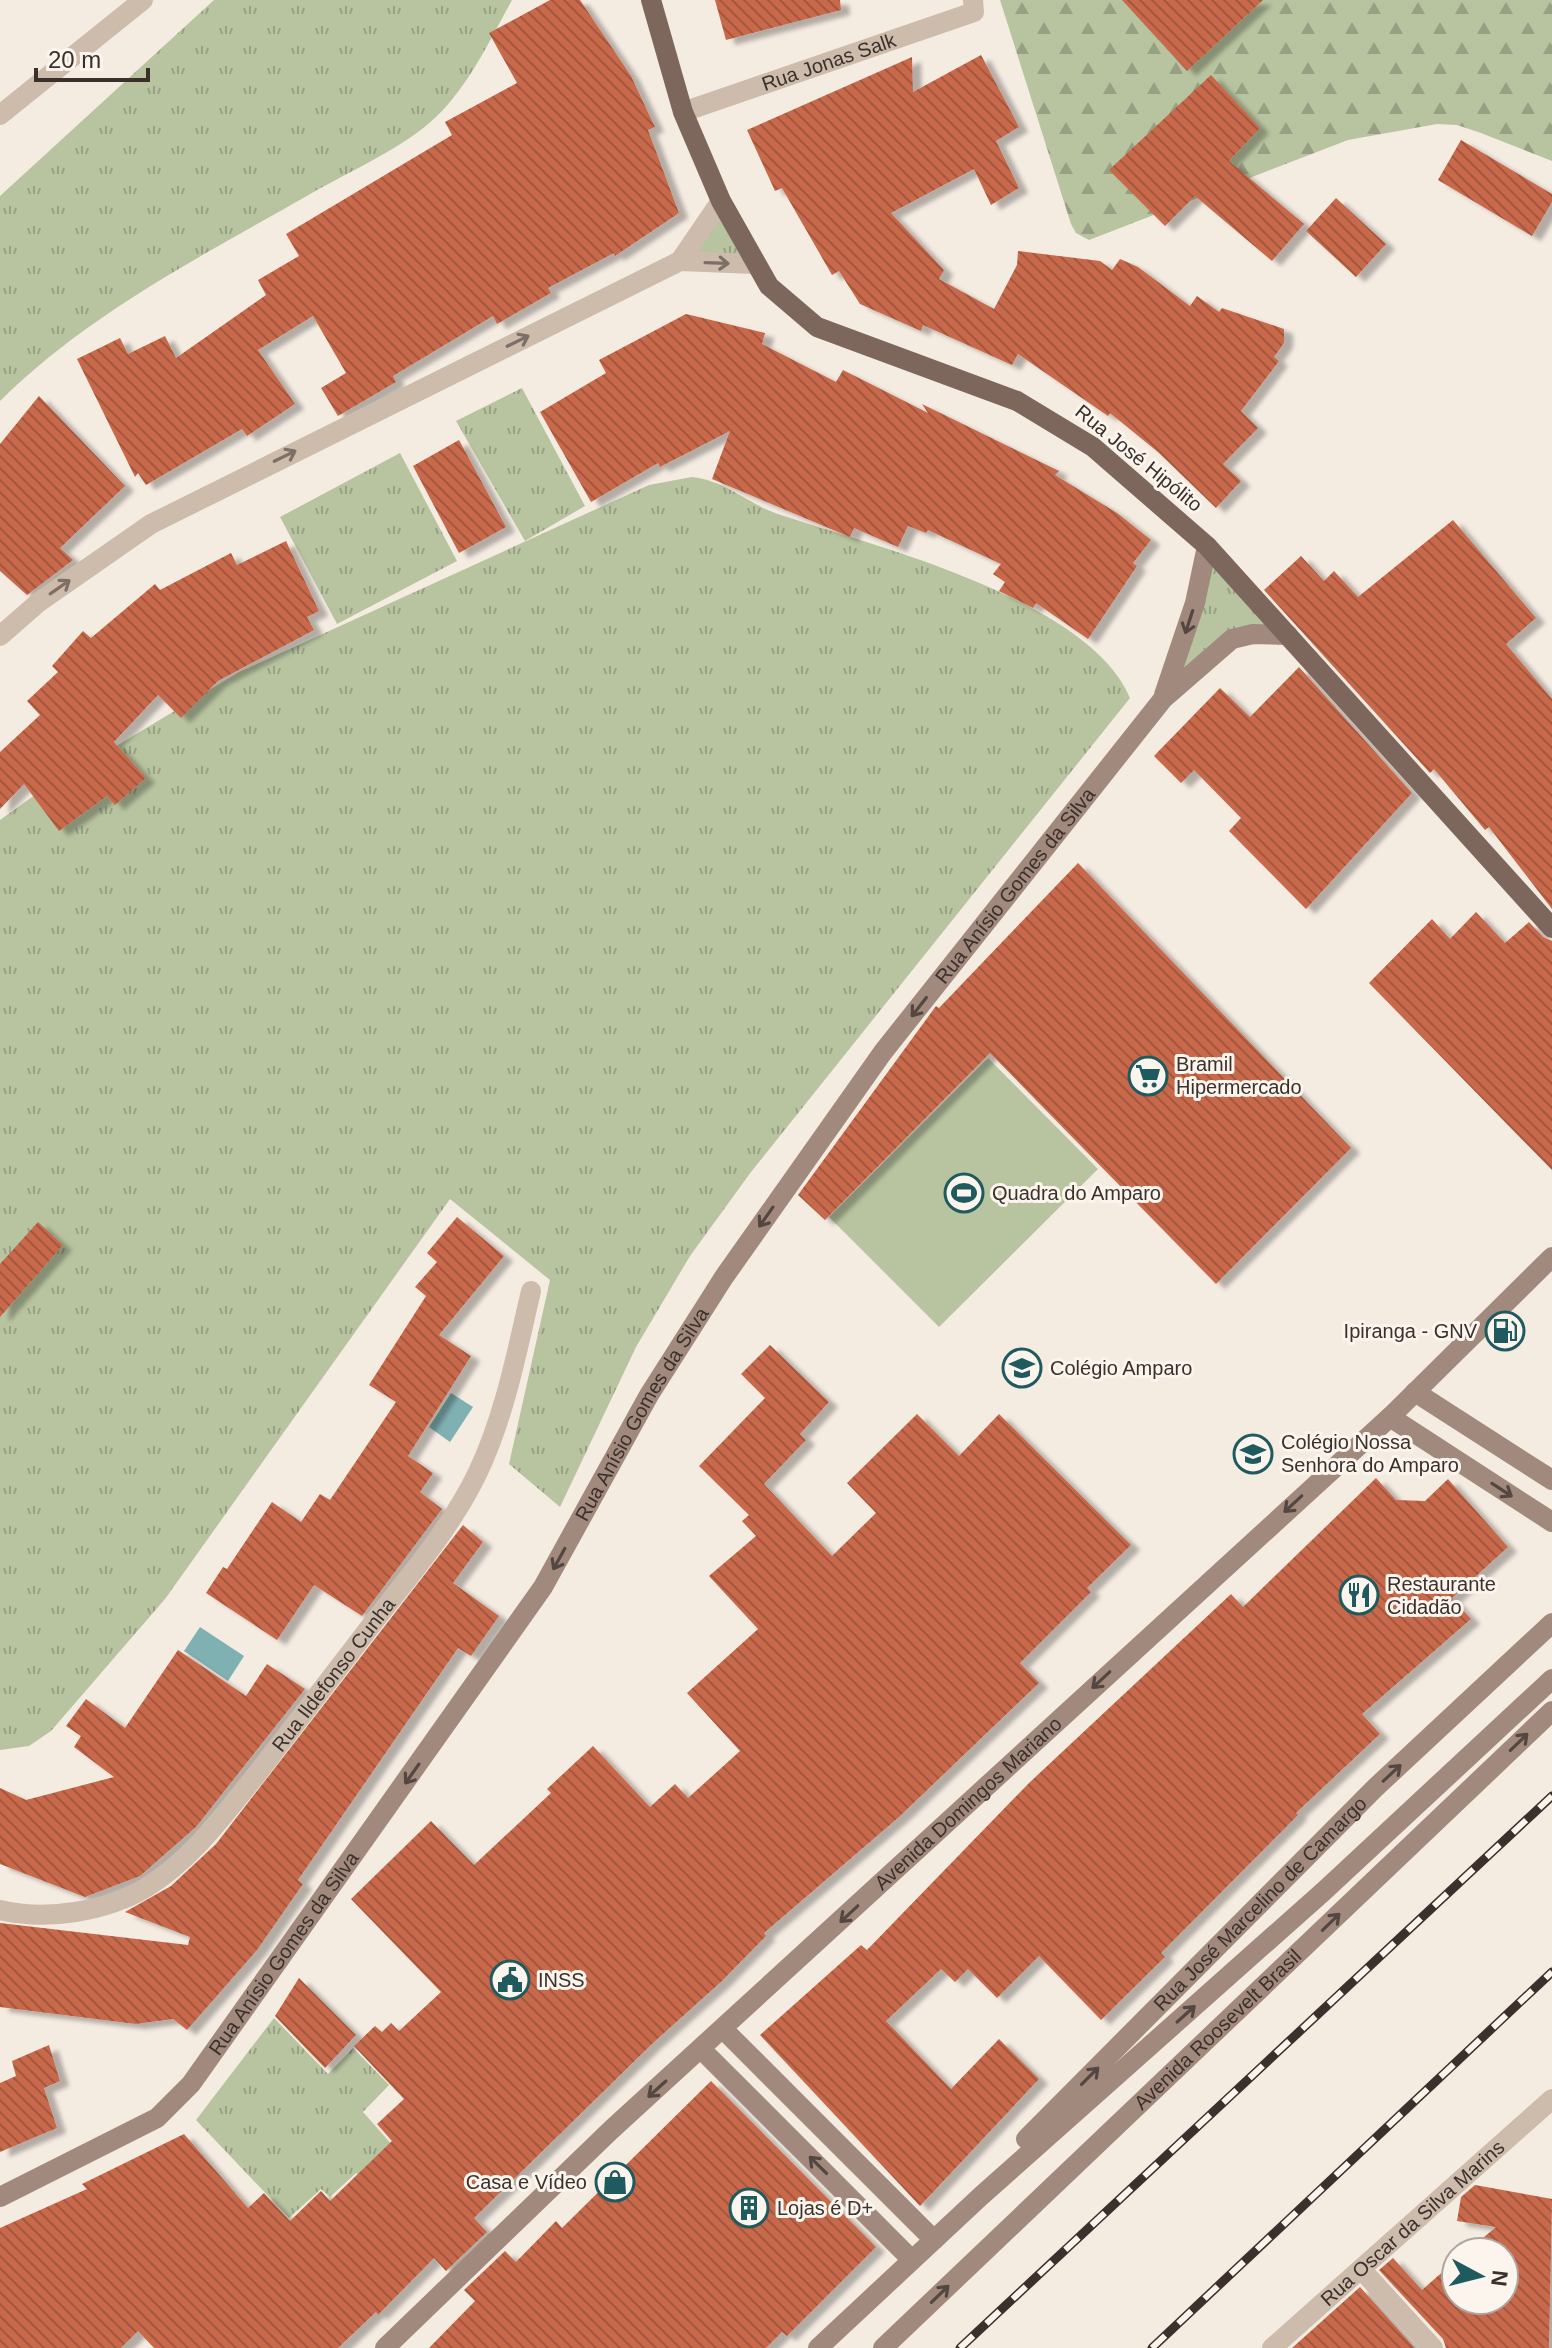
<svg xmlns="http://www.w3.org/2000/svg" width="1552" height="2348" font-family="Helvetica,sans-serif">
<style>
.grass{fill:url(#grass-tufts)}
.forest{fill:url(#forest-firs)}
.pitch{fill:#b8c4a0}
.water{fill:#7fb0b2}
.building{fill:url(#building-back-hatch);filter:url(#shadow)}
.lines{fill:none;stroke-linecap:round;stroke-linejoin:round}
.street{stroke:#cdbbac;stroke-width:20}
.secondary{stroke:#a18a7d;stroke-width:20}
.primary{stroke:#7d675c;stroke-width:20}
.rail-casing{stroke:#3b302b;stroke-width:9}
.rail{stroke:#fbf5ee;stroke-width:6;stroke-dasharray:18;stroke-linecap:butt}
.oneway{stroke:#7d6f65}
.oneway2{stroke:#544640}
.labels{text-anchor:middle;stroke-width:6;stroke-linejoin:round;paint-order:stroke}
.street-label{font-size:20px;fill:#3b302b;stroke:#fbf5ee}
.poi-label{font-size:20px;fill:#3b302b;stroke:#fbf5ee;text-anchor:start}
</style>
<defs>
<pattern id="grass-tufts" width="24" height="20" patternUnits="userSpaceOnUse" patternTransform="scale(2)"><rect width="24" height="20" fill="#b8c4a0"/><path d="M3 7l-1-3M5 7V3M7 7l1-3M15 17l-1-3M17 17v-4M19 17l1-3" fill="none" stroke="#97a083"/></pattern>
<pattern id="forest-firs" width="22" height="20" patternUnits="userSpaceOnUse" patternTransform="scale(2)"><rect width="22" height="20" fill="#b8c4a0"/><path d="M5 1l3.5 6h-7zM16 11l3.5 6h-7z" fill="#97a083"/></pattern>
<pattern id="building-back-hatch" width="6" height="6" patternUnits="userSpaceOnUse" patternTransform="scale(2)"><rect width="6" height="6" fill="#c8694b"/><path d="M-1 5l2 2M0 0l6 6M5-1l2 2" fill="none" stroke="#a4573f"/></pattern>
<filter id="shadow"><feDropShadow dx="9" dy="5" stdDeviation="2" flood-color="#0004"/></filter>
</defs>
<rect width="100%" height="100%" fill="#f4ebe1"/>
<path class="grass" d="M214 0H512C490 40 469 85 436 117 405 147 350 171 312 193 204 255 90 312 0 401V196Z
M720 208 752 263 685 260Z
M522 388 585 506 525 541 456 421Z
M400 453 457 561 337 624 280 517Z
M692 477C727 481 749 505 781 515 874 546 1089 599 1130 698L751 1172 690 1256 636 1347 560 1507 509 1464 550 1280 450 1199 165 1599 51 1731 29 1746 0 1750V820L32 797 239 672 649 485Z
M1207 555 1275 630 1256 629 1171 686Z
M274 2018 328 2074 353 2048 389 2085 363 2112 393 2146 363 2180 356 2173 330 2197 321 2189 289 2218 196 2120Z"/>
<path class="forest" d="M1000 0H1552V161L1481 133 1457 125 1437 124 1348 140 1089 240 1076 233 1071 224Z"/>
<path class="pitch" d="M988 1058 1098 1169 939 1327 829 1217Z"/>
<path class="water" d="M451 1393 473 1407 450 1442 429 1427Z
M200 1627 244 1656 228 1681 184 1651Z"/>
<path class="building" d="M550 0H580L631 76 655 127 648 130 679 213 615 256 614 253 548 288 551 293 497 324 493 316 393 376 396 382 338 416 321 388 346 373 313 316 258 350 295 404 247 436 242 429 146 485 138 473 135 477 77 359 120 338 128 354 165 336 176 358 266 295 258 280 299 256 286 234 452 135 445 122 517 83 489 33Z
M715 0H840L841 10 726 40Z
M1122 0H1263L1187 71Z
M981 55 1019 127 996 141 1019 188 991 205 974 169 891 213 944 270 939 279 994 309 1017 265 1018 251 1100 261 1112 270 1120 259 1138 267 1190 306 1197 296 1219 312 1222 308 1284 329V343L1274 357 1279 361 1241 411 1258 428 1223 464 1241 481 1216 508 1158 452 1110 413 1108 416 1018 354 1012 365 923 325 921 331 860 304 839 271 832 275 782 188 775 191 747 130 912 57 913 92Z
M1211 75 1260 128 1229 161 1304 224 1272 261 1195 196 1165 226 1109 170Z
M1461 140 1552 194V202L1532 236 1438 180Z
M1336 198 1386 244 1356 277 1306 231Z
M686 314 765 333 762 344 836 382 843 370 928 413 922 404 1059 471 1055 475 1117 513 1151 540 1133 563 1137 566 1088 639 1036 603 1033 608 999 591 1005 582 993 574 1001 564 928 530 926 533 908 526 898 547 854 528 850 537 712 479 730 431 660 467 658 463 591 502 540 412 606 373 599 360Z
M39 396 125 486 60 548 73 560 27 595 0 571V444Z
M459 440 506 527 459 553 413 466Z
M1453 520 1536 618 1506 644 1552 699V909L1489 827 1485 830 1434 769 1430 773 1264 590 1301 556 1324 581 1334 571 1358 597Z
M286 541 319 611 307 617 314 630 218 681 181 718 158 695 114 742 146 778 115 805 107 796 59 831 24 784 0 809V752L40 715 27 701 58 672 52 666 83 631 91 638 155 584 160 590 231 553 237 565Z
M1299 667 1412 793 1306 909 1229 831 1241 818 1194 770 1181 783 1154 756 1220 688 1250 717Z
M1078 863 1351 1148 1216 1284 990 1053 825 1220 798 1195 936 1006 939 1008Z
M1476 912 1505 943 1529 922 1543 937 1552 941V1170L1369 983 1432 919 1450 939Z
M457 1217 504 1256 439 1335 471 1356 408 1456 433 1473 420 1492 442 1509 362 1616 314 1585 277 1640 206 1593 223 1567 227 1569 272 1502 301 1522 320 1494 330 1500 396 1402 369 1385 426 1296 415 1287 437 1262 427 1253Z
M38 1222 63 1245 0 1317V1264Z
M770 1345 829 1402 800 1434 806 1440 764 1484 832 1556 876 1513 847 1483 917 1414 959 1456 999 1414 1131 1545 1087 1588 1091 1592 1020 1663 1039 1683 899 1817 764 1933 766 1936 722 1981 653 2043 474 2218 487 2232 446 2271 434 2258 378 2315 376 2312 338 2348H154L138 2331 121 2348H0V2228L87 2189 82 2184 184 2134 248 2208 264 2193 290 2221 321 2191 330 2201 392 2141 377 2124 404 2099 354 2046 375 2026 382 2032 391 2023 399 2031 441 1992 351 1899 431 1821 474 1865 551 1793 547 1789 593 1746 650 1807 675 1784 688 1798 740 1751 687 1693 758 1629 709 1576 756 1536 742 1521 749 1515 699 1466 765 1398 741 1374Z
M1376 1478 1396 1500 1425 1501 1448 1479 1508 1547 1452 1598 1471 1619 1362 1714 1380 1734 1296 1813 1298 1815 1161 1953 1165 1957 1101 2020 1039 1956 997 1998 968 1969 955 1982 941 1969 886 2021 951 2089 999 2039 1039 2079 920 2206 760 2035 861 1945 867 1950 1029 1783 1231 1594 1243 1607Z
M463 1525 483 1542 453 1583 499 1616 471 1656 458 1648 298 1880 303 1884 257 1950 187 2030 173 2019 136 2024 0 2007V1923L188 1945 190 1937 125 1912 171 1886 216 1844Z
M178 1650 246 1696 267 1664 305 1689 196 1827 140 1876 85 1897 0 1864V1788L26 1800 114 1777 74 1747 81 1736 66 1726 86 1699 125 1728Z
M299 1978 356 2035 325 2068 275 2016Z
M49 2045 60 2081 44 2088 57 2128 0 2152V2083L16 2076 12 2061Z
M711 2081 876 2247 787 2336 782 2332 766 2348H429L475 2301 464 2290 505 2251 516 2262 556 2221 562 2228Z
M1475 2185 1552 2199 1549 2348H1446L1443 2339 1379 2270 1393 2258 1422 2290 1456 2260V2300H1504V2252H1466L1496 2227 1457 2221 1461 2197Z
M1360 2287 1415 2348H1292Z"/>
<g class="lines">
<g class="street">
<path id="s1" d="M683 112 974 12 973 0"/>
<path d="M0 115 143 0"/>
<path d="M680 261 721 201"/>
<path d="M0 636 39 602 151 524 680 261 755 264"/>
<path id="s2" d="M0 1910C46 1921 106 1912 147 1887 192 1859 223 1816 256 1775 291 1730 325 1685 360 1640 400 1586 449 1533 478 1472 505 1415 517 1351 531 1291"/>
<path d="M1361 2269 1433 2348"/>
<path id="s3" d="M1272 2348 1552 2099"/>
</g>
<g class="secondary">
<path d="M1164 695 1195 603 1207 546"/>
<path d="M1415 1392 1552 1480"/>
<path d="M1390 1417 1552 1522"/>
<path d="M724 2030 934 2240"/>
<path d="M702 2050 912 2260"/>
<path id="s4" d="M1026 2139 1375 1788 1552 1623"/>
<path id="s5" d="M0 2197 157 2118 191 2084 543 1587 649 1395 724 1277 883 1052 1163 699 1232 639 1253 634 1288 635"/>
<path id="s6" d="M385 2348 611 2130 1390 1417 1552 1257"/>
<path d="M818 2348 981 2196 1324 1891 1552 1679"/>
<path id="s7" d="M883 2348 1552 1711"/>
</g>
<path class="primary" d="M651 0 683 112 721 201 769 286 817 327 1017 401 1093 447 1207 546 1552 928"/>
<g class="rail-casing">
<path id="rail" d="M960 2348 1552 1796
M1152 2348 1552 1972"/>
</g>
<use href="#rail" class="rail"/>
</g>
<defs><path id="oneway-shaft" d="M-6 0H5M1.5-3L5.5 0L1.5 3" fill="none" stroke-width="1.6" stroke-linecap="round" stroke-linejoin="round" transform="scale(2)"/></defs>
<g class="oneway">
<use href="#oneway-shaft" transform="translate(717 263) rotate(2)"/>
<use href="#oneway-shaft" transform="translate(518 341) rotate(-26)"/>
<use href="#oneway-shaft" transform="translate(285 456) rotate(-26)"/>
<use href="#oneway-shaft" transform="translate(60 587) rotate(-35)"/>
</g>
<g class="oneway2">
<use href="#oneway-shaft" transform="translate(1189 622) rotate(108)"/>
<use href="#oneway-shaft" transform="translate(919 1007) rotate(128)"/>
<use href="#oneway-shaft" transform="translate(766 1217) rotate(125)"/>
<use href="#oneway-shaft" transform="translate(1502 1490) rotate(33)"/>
<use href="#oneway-shaft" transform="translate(1293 1504) rotate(137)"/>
<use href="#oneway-shaft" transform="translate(559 1559) rotate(119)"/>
<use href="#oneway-shaft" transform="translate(1101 1680) rotate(137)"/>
<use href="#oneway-shaft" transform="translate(1519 1742) rotate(-44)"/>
<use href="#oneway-shaft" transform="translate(1392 1773) rotate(-43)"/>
<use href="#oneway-shaft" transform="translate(412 1774) rotate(125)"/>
<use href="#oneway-shaft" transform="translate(849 1914) rotate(137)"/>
<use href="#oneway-shaft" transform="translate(1331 1922) rotate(-44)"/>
<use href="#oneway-shaft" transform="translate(1186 2014) rotate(-42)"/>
<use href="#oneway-shaft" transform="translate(1090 2076) rotate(-45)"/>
<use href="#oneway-shaft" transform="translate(657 2089) rotate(138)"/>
<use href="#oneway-shaft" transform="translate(818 2165) rotate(-135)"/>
<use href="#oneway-shaft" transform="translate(940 2294) rotate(-44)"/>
</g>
<defs>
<g id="supermarket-ring" transform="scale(2)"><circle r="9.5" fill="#fbf5ee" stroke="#1f5a5e" stroke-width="1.5"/><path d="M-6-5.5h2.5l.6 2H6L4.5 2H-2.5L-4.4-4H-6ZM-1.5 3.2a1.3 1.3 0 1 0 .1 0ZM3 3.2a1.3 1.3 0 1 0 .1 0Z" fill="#1f5a5e"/></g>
<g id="stadium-ring" transform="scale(2)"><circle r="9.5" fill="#fbf5ee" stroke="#1f5a5e" stroke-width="1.5"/><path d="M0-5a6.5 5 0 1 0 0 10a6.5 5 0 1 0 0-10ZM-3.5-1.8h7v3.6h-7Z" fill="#1f5a5e"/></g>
<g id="fuel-ring" transform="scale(2)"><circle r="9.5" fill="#fbf5ee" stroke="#1f5a5e" stroke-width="1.5"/><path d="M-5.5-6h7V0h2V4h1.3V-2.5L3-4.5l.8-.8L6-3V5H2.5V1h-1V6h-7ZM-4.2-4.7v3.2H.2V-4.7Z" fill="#1f5a5e"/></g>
<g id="school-ring" transform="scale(2)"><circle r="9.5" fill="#fbf5ee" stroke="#1f5a5e" stroke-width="1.5"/><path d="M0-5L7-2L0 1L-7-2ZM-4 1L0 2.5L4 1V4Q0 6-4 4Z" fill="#1f5a5e"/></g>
<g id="restaurant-ring" transform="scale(2)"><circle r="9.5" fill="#fbf5ee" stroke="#1f5a5e" stroke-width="1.5"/><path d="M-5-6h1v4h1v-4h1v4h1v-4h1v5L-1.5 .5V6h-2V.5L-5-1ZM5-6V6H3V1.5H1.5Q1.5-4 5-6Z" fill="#1f5a5e"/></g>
<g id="civic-ring" transform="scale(2)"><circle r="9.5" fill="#fbf5ee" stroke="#1f5a5e" stroke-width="1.5"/><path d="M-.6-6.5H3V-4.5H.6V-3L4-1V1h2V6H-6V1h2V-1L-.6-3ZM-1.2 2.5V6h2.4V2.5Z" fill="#1f5a5e"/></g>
<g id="shop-ring" transform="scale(2)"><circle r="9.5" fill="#fbf5ee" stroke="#1f5a5e" stroke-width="1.5"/><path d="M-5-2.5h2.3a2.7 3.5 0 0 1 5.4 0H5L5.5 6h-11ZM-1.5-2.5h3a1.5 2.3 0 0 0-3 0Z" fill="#1f5a5e"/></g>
<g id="building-ring" transform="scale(2)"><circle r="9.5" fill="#fbf5ee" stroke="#1f5a5e" stroke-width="1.5"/><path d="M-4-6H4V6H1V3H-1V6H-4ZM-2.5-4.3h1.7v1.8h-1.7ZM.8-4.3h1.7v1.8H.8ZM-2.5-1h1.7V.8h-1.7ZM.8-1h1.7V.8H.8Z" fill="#1f5a5e"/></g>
</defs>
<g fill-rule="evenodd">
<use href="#supermarket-ring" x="1148" y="1076"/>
<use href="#stadium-ring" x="964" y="1193"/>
<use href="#fuel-ring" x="1505" y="1331"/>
<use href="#school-ring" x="1022" y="1368"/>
<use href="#school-ring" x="1253" y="1454"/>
<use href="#restaurant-ring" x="1359" y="1595"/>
<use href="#civic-ring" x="510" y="1980"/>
<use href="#shop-ring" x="615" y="2182"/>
<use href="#building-ring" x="749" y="2208"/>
</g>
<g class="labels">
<g class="street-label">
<text dy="7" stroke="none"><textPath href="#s1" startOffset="154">Rua Jonas Salk</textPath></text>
<text transform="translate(1139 458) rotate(39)" y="7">Rua José Hipólito</text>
<text dy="7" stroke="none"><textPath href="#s5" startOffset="1680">Rua Anísio Gomes da Silva</textPath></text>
<text dy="7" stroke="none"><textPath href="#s5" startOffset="1032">Rua Anísio Gomes da Silva</textPath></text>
<text dy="7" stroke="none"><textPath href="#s2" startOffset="436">Rua Ildefonso Cunha</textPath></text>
<text dy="7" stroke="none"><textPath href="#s6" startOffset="798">Avenida Domingos Mariano</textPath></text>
<text dy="7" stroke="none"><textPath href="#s4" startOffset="332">Rua José Marcelino de Camargo</textPath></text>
<text dy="7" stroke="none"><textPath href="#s5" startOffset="384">Rua Anísio Gomes da Silva</textPath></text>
<text dy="7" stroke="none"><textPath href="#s7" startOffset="462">Avenida Roosevelt Brasil</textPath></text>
<text dy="7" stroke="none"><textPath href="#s3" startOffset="188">Rua Oscar da Silva Marins</textPath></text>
</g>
<g class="poi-label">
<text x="1176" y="1071">Bramil<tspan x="1176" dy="23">Hipermercado</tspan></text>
<text x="992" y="1200">Quadra do Amparo</text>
<text x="1477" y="1338" text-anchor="end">Ipiranga - GNV</text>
<text x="1050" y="1375">Colégio Amparo</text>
<text x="1281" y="1449">Colégio Nossa<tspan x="1281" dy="23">Senhora do Amparo</tspan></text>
<text x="1387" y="1591">Restaurante<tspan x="1387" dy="23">Cidadão</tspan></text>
<text x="538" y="1987">INSS</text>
<text x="587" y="2189" text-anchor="end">Casa e Vídeo</text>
<text x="777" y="2215">Lojas é D+</text>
</g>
</g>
<g transform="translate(1480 2276) rotate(97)"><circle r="38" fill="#fbf5ee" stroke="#aea6a0" stroke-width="2"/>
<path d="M0-6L14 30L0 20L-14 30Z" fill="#1f5a5e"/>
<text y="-12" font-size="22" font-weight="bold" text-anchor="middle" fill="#3b302b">N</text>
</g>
<path d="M36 68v12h112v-12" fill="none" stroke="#3b302b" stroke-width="4"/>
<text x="48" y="68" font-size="24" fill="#3b302b" stroke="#fbf5ee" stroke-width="6" paint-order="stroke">20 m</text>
</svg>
